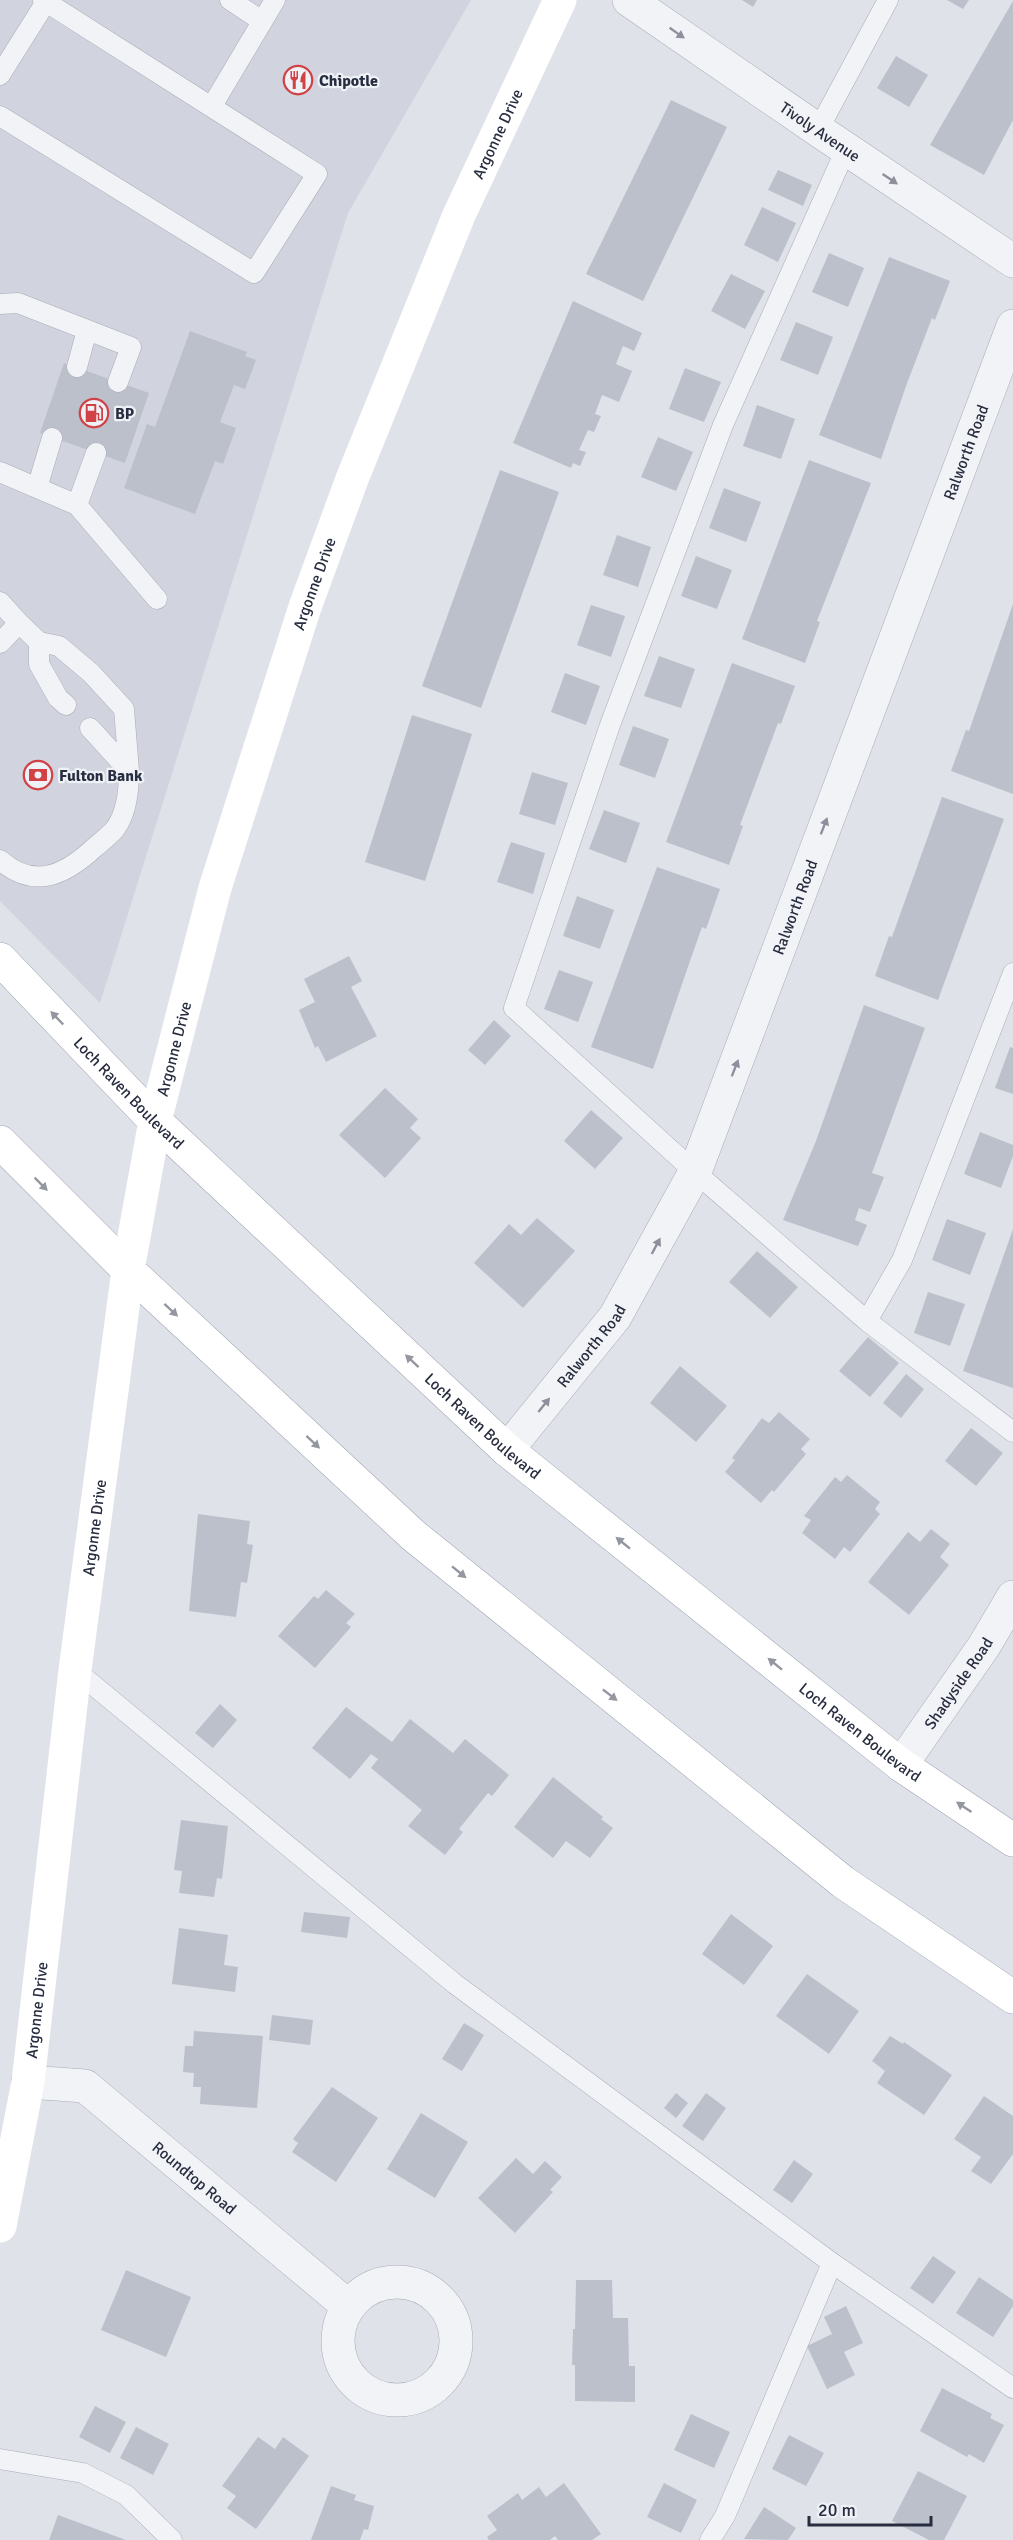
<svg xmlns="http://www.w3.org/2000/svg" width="1013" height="2540" font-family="Signika,sans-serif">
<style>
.built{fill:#d1d4de}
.building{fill:#bcc0cb}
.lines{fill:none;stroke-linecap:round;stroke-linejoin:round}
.service-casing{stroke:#a8acb6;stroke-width:21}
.minor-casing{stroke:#a8acb6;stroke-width:34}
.primary-casing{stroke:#9ea4b4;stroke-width:34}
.service{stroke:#f2f3f7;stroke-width:20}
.minor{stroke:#f2f3f7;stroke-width:33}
.secondary{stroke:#fff;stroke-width:33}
.primary{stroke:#fff;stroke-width:33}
.oneway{fill:#8d909c}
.oneway2{fill:#9496a0}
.labels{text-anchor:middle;stroke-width:4.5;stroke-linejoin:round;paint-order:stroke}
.poi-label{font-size:16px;font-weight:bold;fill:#282e40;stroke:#eef1f6;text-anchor:start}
.street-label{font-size:16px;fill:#282e40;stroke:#eef1f6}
</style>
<rect width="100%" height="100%" fill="#dfe2e9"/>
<path class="built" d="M0 0H471L348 213 100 1003 0 901Z"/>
<path class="building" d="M742 0H757L753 7Z
M947 0H969L963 9Z
M1013 1V120L984 175 930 145Z
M896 56 928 75 909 107 877 88Z
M671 100 727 127 643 301 586 274Z
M778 170 812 185 803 206 768 190Z
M762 207 796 223 778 262 744 245Z
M829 253 864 268 848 307 812 292Z
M889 257 950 281 935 320 932 318 906 386 881 459 819 435Z
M731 274 765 291 745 329 711 311Z
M573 301 642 333 634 351 623 346 616 364 632 371 619 402 602 395 595 414 601 416 594 432 588 430 579 450 586 452 580 466 573 463 571 468 513 443Z
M796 322 833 337 818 375 780 360Z
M190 331 247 352 245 356 256 360 245 389 234 385 220 422 236 428 223 464 215 461 195 514 124 488 147 424 155 427Z
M64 363 149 393 125 463 40 433Z
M685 368 721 382 704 422 669 409Z
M757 405 795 419 781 459 743 446Z
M658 437 693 452 676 491 641 477Z
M809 460 871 483 817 621 820 622 805 663 742 639Z
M500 470 559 492 481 708 422 686Z
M724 488 761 502 746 542 709 528Z
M617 535 651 547 638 587 603 575Z
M696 556 732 570 717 609 681 596Z
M1013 604V794L951 771 966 730 969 731Z
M591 605 625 616 611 657 577 645Z
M659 656 695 669 681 708 644 696Z
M732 663 795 686 781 724 778 723 740 825 743 826 729 865 666 842Z
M565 673 600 686 586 725 551 712Z
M412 715 472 734 425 881 365 862Z
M633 726 669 739 655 778 619 765Z
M532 772 568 783 555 825 519 814Z
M942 797 1004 819 938 1000 875 976 889 936 892 937Z
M604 810 640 823 626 863 589 849Z
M511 842 545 853 533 894 497 882Z
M657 867 720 889 706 929 702 927 691 958 653 1069 591 1047Z
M577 896 614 910 600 949 563 936Z
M349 956 362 981 351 987 377 1036 326 1062 318 1046 315 1048 299 1010 315 1002 304 979Z
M559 970 593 982 578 1022 544 1009Z
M864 1005 925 1028 872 1173 884 1177 870 1212 859 1208 855 1220 867 1225 858 1246 783 1220 816 1141Z
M494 1020 511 1036 485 1065 468 1050Z
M1010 1047 1013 1048V1094L995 1088Z
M385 1088 418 1119 410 1128 421 1138 385 1178 339 1135Z
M591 1110 623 1138 595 1169 564 1141Z
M980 1132 1013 1145V1156L1001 1188 964 1174Z
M537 1218 575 1251 523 1308 474 1263 509 1224 521 1235Z
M947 1219 986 1233 970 1275 932 1260Z
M1013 1229V1388L963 1371Z
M757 1251 798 1287 770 1318 729 1282Z
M928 1292 965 1304 950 1346 914 1333Z
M868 1337 899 1363 870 1397 839 1371Z
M680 1366 727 1406 696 1442 650 1403Z
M906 1374 924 1389 901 1418 883 1403Z
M779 1412 810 1439 801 1449 806 1454 774 1492 772 1490 761 1503 725 1472 735 1460 732 1458 762 1418 769 1423Z
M971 1428 1003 1453 976 1486 945 1461Z
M847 1475 880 1502 875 1509 880 1514 850 1552 844 1547 835 1559 802 1533 811 1520 804 1516 835 1477 841 1482Z
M198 1514 250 1521 247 1544 253 1545 247 1583 241 1582 236 1617 189 1611Z
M931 1529 950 1544 940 1557 949 1565 909 1615 868 1582 908 1532 920 1542Z
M326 1590 355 1614 346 1623 351 1627 315 1668 278 1636 314 1596 318 1599Z
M220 1704 237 1720 213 1748 195 1733Z
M346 1707 392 1742 410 1719 453 1753 465 1739 509 1775 492 1796 488 1793 459 1829 463 1832 445 1855 408 1826 422 1810 371 1768 378 1759 371 1754 350 1779 312 1748Z
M553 1777 603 1817 601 1819 613 1828 590 1858 566 1841 553 1858 514 1827Z
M181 1820 228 1826 222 1879 217 1878 214 1897 179 1893 182 1871 174 1870Z
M304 1912 350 1917 347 1938 301 1932Z
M731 1914 773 1946 744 1985 702 1954Z
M179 1928 228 1935 224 1965 238 1967 235 1992 172 1984Z
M807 1974 859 2011 829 2054 776 2016Z
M272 2015 313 2020 310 2045 269 2040Z
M464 2023 484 2035 462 2071 442 2059Z
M194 2031 263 2036 257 2108 200 2104 201 2087H193L194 2073 183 2072 185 2046H193Z
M890 2036 903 2044 904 2042 952 2075 924 2115 877 2083 885 2071 872 2061Z
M332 2087 378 2118 336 2182 292 2152 298 2143 293 2139Z
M676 2093 688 2103 676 2118 664 2108Z
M706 2093 726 2108 703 2141 682 2126Z
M984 2096 1013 2116V2154L991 2184 971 2171 981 2157 954 2139Z
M421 2113 468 2142 435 2198 387 2169Z
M516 2158 533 2174 545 2161 562 2177 550 2190 553 2192 515 2233 478 2198Z
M794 2160 813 2174 792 2203 773 2190Z
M933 2256 956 2272 933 2304 910 2288Z
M126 2270 191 2297 166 2357 101 2330Z
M979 2277 1013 2300V2306L993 2337 956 2313Z
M576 2280H612L613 2318H628L629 2366H635V2402L575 2401V2365H572L573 2329H575Z
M846 2306 863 2343 844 2352 855 2375 827 2389 807 2346 832 2334 824 2317Z
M942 2388 992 2414 990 2418 1004 2425 984 2463 969 2454 967 2457 920 2431Z
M95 2406 126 2422 110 2453 79 2437Z
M691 2414 730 2432 714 2468 674 2450Z
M136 2427 169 2444 153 2475 120 2458Z
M789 2435 824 2453 806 2486 772 2469Z
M258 2437 275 2449 283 2437 309 2456 256 2529 227 2508 236 2496 222 2486Z
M918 2471 967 2496 944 2540H929L892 2521Z
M564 2483 601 2534 592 2540H558L555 2536 550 2540H489L487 2537 497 2530 487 2516 518 2493 522 2500 539 2487 546 2497Z
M664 2483 697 2500 681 2533 647 2517Z
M331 2486 356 2495 354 2500 374 2506 368 2530 364 2529 360 2540H311Z
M764 2507 796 2528 788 2540 744 2539Z
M58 2515 126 2540H49Z"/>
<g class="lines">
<g class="service-casing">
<path id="service" d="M230 0 262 21
M0 75 46 2
M212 106 275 0
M0 116 254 273 317 174 43 0
M818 130 888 0
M846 149 723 425 610 725 514 1008 695 1172 867 1321 1013 1432
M0 304 18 303 131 347 118 382
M77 367 87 330
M0 472 77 505 96 453
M37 488 52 438
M77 505 157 599
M0 602 19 623 0 643
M19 623 39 642V664L58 698 66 705
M39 642 59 646 91 673 124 709 129 771
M0 860C34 890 65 875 94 848 101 842 109 836 115 829 127 813 129 791 129 771L90 728
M867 1321 902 1260 1013 973
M75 1670 455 1984 832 2263 1013 2388
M0 2459 83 2473 126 2495 172 2540
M710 2540 725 2516 832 2263"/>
</g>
<g class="minor-casing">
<g id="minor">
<path id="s1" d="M629 0 818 130 1013 261"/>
<path id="s2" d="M507 1450 615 1317 695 1172 1013 326"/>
<path id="s3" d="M901 1765 984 1646 1013 1597"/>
<path id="s4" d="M28 2082 85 2086 348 2306"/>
<circle cx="397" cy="2341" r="59"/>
</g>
</g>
<g class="primary-casing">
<g id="primary">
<path id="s6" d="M0 959 155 1121 507 1450 901 1765 1013 1840"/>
<path d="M0 1142 128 1270 414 1536 843 1882 1013 1997"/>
</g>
</g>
<use href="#service" class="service"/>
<use href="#minor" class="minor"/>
<path class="secondary" id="s5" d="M0 2226 28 2082 75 1670 128 1270 155 1121 215 888 305 607 352 479 459 215 560 0"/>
<use href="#primary" class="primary"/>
</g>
<defs><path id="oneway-solid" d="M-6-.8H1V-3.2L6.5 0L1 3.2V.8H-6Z" transform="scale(1.5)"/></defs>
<g class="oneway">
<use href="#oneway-solid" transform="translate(677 33) rotate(35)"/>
<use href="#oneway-solid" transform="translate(890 179) rotate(34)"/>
<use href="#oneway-solid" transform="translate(824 826) rotate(-69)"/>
<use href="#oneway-solid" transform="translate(735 1068) rotate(-69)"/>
<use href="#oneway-solid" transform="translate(656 1246) rotate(-62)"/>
<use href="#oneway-solid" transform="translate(544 1405) rotate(-51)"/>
</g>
<g class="oneway2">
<use href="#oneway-solid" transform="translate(57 1018) rotate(-134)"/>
<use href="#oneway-solid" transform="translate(41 1184) rotate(45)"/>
<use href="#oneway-solid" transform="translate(171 1310) rotate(43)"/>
<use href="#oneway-solid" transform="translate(412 1361) rotate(-137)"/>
<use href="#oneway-solid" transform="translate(313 1442) rotate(43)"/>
<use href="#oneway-solid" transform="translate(623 1543) rotate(-141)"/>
<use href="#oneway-solid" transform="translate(459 1572) rotate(39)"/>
<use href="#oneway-solid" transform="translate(775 1664) rotate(-141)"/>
<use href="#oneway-solid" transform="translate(610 1695) rotate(38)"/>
<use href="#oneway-solid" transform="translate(964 1807) rotate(-146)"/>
</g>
<defs>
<g id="restaurant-ring" transform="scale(1.5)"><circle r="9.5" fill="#eef1f6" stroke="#d04246" stroke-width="1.5"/><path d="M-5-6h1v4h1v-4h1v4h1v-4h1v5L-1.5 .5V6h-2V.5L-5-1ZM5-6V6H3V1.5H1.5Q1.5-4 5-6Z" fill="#d04246"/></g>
<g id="fuel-ring" transform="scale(1.5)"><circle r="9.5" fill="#eef1f6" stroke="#d04246" stroke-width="1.5"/><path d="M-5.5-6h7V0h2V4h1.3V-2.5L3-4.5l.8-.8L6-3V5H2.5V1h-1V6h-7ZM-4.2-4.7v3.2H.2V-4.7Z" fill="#d04246"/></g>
<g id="bank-ring" transform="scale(1.5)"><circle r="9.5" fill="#eef1f6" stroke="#d04246" stroke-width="1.5"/><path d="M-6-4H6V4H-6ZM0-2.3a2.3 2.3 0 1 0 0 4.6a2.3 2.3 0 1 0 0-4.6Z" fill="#d04246"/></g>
</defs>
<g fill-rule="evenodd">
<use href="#restaurant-ring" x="298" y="80"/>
<use href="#fuel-ring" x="94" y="413"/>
<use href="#bank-ring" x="38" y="775"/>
</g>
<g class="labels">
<g class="poi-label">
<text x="319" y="86">Chipotle</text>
<text x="115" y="419">BP</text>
<text x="59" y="781">Fulton Bank</text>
</g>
<g class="street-label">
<text dy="6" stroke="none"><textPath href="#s1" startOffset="232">Tivoly Avenue</textPath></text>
<text dy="6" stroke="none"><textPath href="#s5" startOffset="2163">Argonne Drive</textPath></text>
<text dy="6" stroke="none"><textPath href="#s2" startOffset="1106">Ralworth Road</textPath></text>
<text dy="6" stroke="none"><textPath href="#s5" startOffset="1677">Argonne Drive</textPath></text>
<text dy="6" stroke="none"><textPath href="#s2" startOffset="620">Ralworth Road</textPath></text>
<text dy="6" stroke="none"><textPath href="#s5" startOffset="1191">Argonne Drive</textPath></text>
<text dy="6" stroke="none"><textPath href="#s6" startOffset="186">Loch Raven Boulevard</textPath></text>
<text dy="6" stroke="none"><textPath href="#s2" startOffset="134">Ralworth Road</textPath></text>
<text dy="6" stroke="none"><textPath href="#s6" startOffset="672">Loch Raven Boulevard</textPath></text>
<text dy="6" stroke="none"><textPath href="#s5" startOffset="705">Argonne Drive</textPath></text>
<text dy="6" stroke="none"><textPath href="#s3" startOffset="100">Shadyside Road</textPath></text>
<text dy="6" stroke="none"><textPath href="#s6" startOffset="1158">Loch Raven Boulevard</textPath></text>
<text dy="6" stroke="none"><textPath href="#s5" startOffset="219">Argonne Drive</textPath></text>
<text dy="6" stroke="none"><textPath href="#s4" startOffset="200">Roundtop Road</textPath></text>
</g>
</g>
<path d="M809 2516v9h122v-9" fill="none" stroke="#282e40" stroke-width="3"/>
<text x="818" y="2516" font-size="18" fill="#282e40" stroke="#eef1f6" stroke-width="4.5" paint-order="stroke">20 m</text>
</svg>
